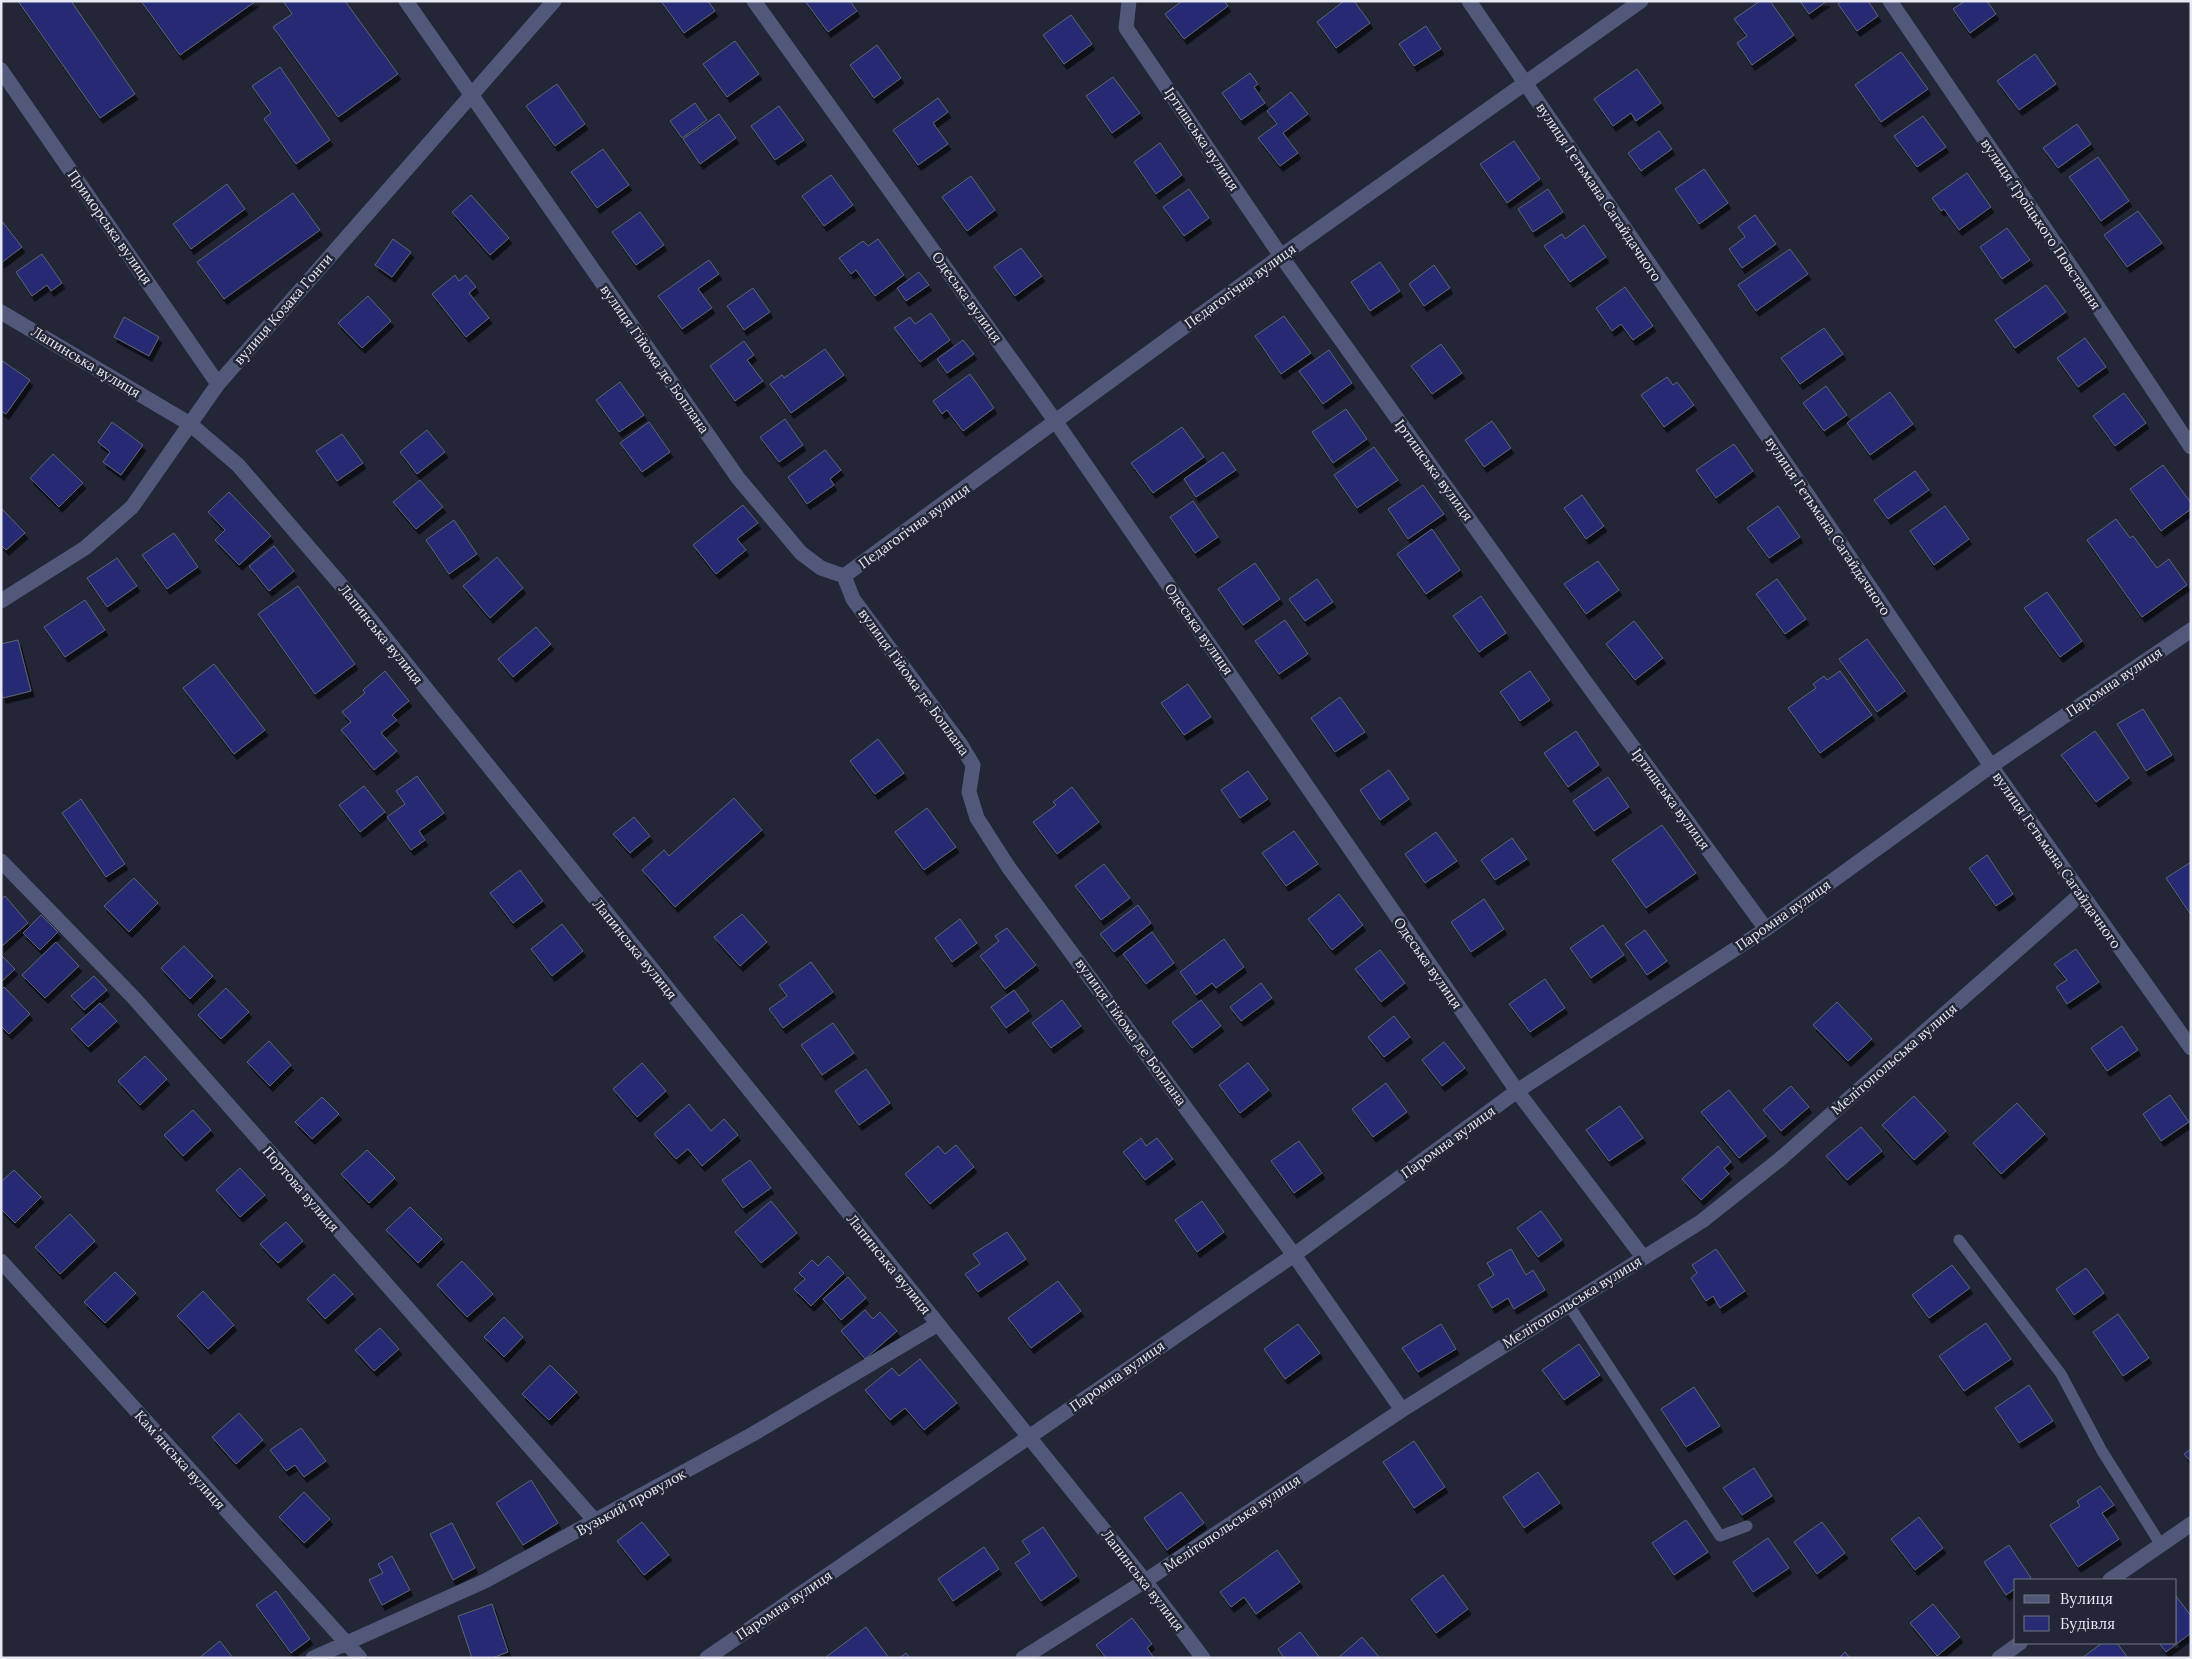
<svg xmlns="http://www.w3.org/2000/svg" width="2192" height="1659" font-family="Lora,serif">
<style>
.building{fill:#282c73;stroke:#5e6274;filter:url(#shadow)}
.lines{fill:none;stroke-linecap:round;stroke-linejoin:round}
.lane{stroke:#525879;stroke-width:11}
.street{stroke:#525879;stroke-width:15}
.labels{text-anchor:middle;stroke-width:5;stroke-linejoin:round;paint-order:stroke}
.street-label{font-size:14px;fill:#e6e9f3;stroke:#232636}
</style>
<defs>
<filter id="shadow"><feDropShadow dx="3" dy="5.5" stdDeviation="0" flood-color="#0009"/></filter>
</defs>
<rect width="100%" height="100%" fill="#232636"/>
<path class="building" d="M18 1H71L135 94 100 118Z
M141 1H256L180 55Z
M283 1H345L398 74 338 117 273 27 292 14Z
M661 1H708L715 11 684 33Z
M805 1H850L857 11 828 32Z
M1182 1H1224L1228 6 1184 39 1165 14Z
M1344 1H1354L1370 23 1336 48 1317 22Z
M1760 1H1770L1794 35 1752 65 1737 43 1747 36 1734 19Z
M1800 1H1827L1809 14Z
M1842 1H1868L1878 16 1857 31 1838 4Z
M1965 1H1987L1996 14 1970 33 1953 9Z
M1071 15 1092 44 1064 64 1043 35Z
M1426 26 1441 49 1414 66 1399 44Z
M735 41 759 74 727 97 703 64Z
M877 45 901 78 874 98 850 65Z
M1901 52 1928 89 1881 122 1855 85Z
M2035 54 2056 84 2019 110 1997 81Z
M280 67 330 140 296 164 264 119 271 113 252 86Z
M1637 69 1661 103 1636 121 1631 113 1613 126 1594 99Z
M1250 73 1258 84 1254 87 1265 103 1241 120 1222 93Z
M1113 77 1140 113 1112 133 1086 96Z
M557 84 585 124 555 146 526 106Z
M1291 92 1308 114 1283 133 1298 153 1280 166 1258 138 1277 124 1267 111Z
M938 98 948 112 933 123 948 144 918 165 893 130Z
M695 103 707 120 682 138 670 121Z
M779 106 804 140 775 160 751 126Z
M719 114 736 138 700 164 683 139Z
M1923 116 1946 147 1917 167 1894 136Z
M2077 124 2091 144 2058 168 2043 148Z
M1659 131 1672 149 1641 171 1628 153Z
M1514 141 1540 179 1507 203 1480 164Z
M1160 143 1182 175 1156 194 1134 162Z
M603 149 629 185 597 208 571 172Z
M2098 157 2129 201 2101 221 2069 177Z
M1704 169 1728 203 1699 224 1675 189Z
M1967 173 1991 207 1959 230 1944 209 1941 211 1932 198Z
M831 175 853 205 824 226 802 196Z
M971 176 995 210 967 231 942 197Z
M227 184 245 209 191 249 173 224Z
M1189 189 1209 218 1184 236 1163 207Z
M1548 189 1563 212 1533 232 1518 209Z
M293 193 320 230 224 299 197 262Z
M471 195 509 238 490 255 452 212Z
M2138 211 2162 243 2127 267 2104 235Z
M640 212 664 245 636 265 612 232Z
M1755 215 1776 244 1742 268 1729 249 1745 237 1738 227Z
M1 220 22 247 1 263Z
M1584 225 1606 257 1570 282 1544 246 1562 234 1565 239Z
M2007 228 2030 260 2002 279 1980 247Z
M393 239 411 252 392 277 375 265Z
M878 239 904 275 875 296 856 270 851 274 839 258 863 241 868 246Z
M1021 248 1042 276 1015 296 994 267Z
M1790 249 1808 274 1756 311 1738 285Z
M42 254 62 283 51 291 47 285 32 296 16 272Z
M709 260 719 274 698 289 712 308 682 329 658 296Z
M1380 262 1400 291 1370 311 1351 282Z
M1434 265 1450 288 1424 306 1409 284Z
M919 272 929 285 906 301 897 288Z
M455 275 459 281 466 275 476 287 469 293 489 318 466 337 432 294Z
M2046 285 2066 312 2015 348 1995 320Z
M1625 287 1653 326 1633 340 1621 324 1612 331 1596 308Z
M753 288 770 312 744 330 727 306Z
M368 296 391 321 362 348 338 323Z
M931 313 950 340 920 362 894 328 910 317 915 324Z
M1284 316 1311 353 1281 374 1255 336Z
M124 317 159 337 149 356 114 337Z
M1824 328 1843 354 1800 384 1781 358Z
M2085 338 2106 367 2078 387 2057 358Z
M963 340 974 354 947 373 937 359Z
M744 341 754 355 747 360 763 381 735 401 710 366Z
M1441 344 1462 373 1432 394 1411 366Z
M825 349 844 375 791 413 770 384 782 375 784 378Z
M1329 350 1352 383 1323 404 1299 371Z
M1 360 30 380 6 414 1 411Z
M970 374 994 408 963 431 947 410 942 414 933 401Z
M1667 377 1673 385 1677 382 1694 405 1664 427 1641 395Z
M620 382 644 415 619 432 596 400Z
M1826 386 1847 415 1824 431 1803 403Z
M1890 392 1913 424 1870 455 1847 423Z
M2124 393 2146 423 2115 446 2093 416Z
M1346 409 1367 439 1333 463 1312 432Z
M785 419 803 445 779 462 760 437Z
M1492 421 1511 448 1484 467 1465 440Z
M112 422 143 445 121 475 103 462 110 452 98 442Z
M649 422 670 452 642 472 620 443Z
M1182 427 1204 457 1153 493 1131 463Z
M427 430 445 452 417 474 400 452Z
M342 434 363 463 337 481 316 451Z
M1734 444 1753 471 1716 498 1696 470Z
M1374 447 1398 480 1357 508 1334 475Z
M825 450 841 470 830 479 834 485 807 504 788 477Z
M1223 452 1236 470 1196 497 1184 479Z
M53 454 83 483 59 507 30 478Z
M2163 465 2191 503V509L2161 531 2130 489Z
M1915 471 1929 490 1888 519 1874 500Z
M420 480 443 507 416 529 393 502Z
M1423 485 1444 514 1408 539 1388 509Z
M229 492 271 536 239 565 215 540 225 530 208 512Z
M1582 495 1604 526 1586 539 1564 508Z
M1193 501 1218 537 1195 553 1170 517Z
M743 505 758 523 737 539 746 550 716 574 693 545Z
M1778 506 1800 537 1769 558 1747 528Z
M1945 506 1969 539 1934 565 1910 531Z
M1 508 25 533 6 550 1 545Z
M2116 519 2130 538 2133 536 2157 568 2169 559 2187 585 2142 617 2087 540Z
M454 520 477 554 449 574 426 540Z
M1432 529 1460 570 1426 594 1397 554Z
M174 533 198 567 167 589 142 555Z
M274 546 294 571 269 591 249 566Z
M497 557 523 588 490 618 463 586Z
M117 558 137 586 107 607 87 578Z
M1598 561 1619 590 1586 614 1564 584Z
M1255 563 1280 599 1243 625 1218 589Z
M1317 579 1333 602 1305 621 1289 599Z
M1777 579 1806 619 1785 634 1756 594Z
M298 586 355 664 315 694 258 614Z
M2047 592 2082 641 2060 657 2024 608Z
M1481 596 1506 633 1479 652 1453 616Z
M85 600 105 630 65 657 44 627Z
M1285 620 1308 654 1279 674 1255 641Z
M1634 621 1663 658 1635 680 1606 644Z
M536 627 551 644 513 677 498 659Z
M1867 639 1905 691 1877 712 1839 659Z
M18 640 31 691 3 698 1 691V644Z
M214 664 265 730 234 754 183 688Z
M385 671 409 701 392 715 397 720 381 733 397 751 374 770 341 730 351 722 342 712 365 693 363 690Z
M1530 671 1550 700 1520 721 1500 692Z
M1840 671 1872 715 1820 753 1788 708 1816 688 1813 684 1824 676 1827 680Z
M1188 684 1211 717 1184 735 1161 703Z
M1340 697 1365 732 1335 752 1311 718Z
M2143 709 2172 755 2146 771 2117 724Z
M1576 731 1599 765 1568 787 1544 753Z
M2095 731 2129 778 2096 802 2061 755Z
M878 739 904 773 875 794 850 761Z
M1389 770 1409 799 1380 820 1360 790Z
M1248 771 1268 799 1240 818 1221 790Z
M417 776 444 813 419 831 425 840 411 850 387 817 405 804 396 791Z
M1608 777 1629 807 1594 831 1573 801Z
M364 786 385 812 360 832 339 805Z
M1072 787 1099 822 1057 854 1033 822 1056 805 1053 802Z
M734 798 762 830 675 907 642 870 664 850 669 856Z
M81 799 125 864 106 877 62 813Z
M927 808 956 847 924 870 895 832Z
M634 817 650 836 630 853 613 834Z
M1662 825 1696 873 1646 908 1612 860Z
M1294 831 1318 864 1286 886 1262 853Z
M1436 832 1457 861 1425 883 1405 854Z
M1512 838 1527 859 1495 880 1481 860Z
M1987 855 2013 894 1996 906 1969 868Z
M2191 862V915L2166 878Z
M1104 864 1130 898 1101 920 1075 886Z
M520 870 543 901 513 923 490 893Z
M134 878 158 903 129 932 104 906Z
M1339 894 1363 925 1332 950 1308 919Z
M5 896 28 923 1 947V899Z
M1484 899 1504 929 1471 952 1451 922Z
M1138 905 1151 923 1114 952 1100 934Z
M742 914 767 942 740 966 714 937Z
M41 915 58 932 40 950 23 933Z
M960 919 977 943 952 962 935 938Z
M562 924 583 951 552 976 531 949Z
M1603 925 1624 955 1591 978 1570 948Z
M1007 928 1036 965 1005 989 980 956 999 941 995 936Z
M1645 930 1667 961 1647 975 1625 944Z
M1152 932 1174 963 1146 984 1123 954Z
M1224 939 1244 967 1216 988 1212 983 1196 995 1180 972Z
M56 942 79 966 45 998 22 975Z
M184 946 213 976 190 999 161 968Z
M2076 949 2099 982 2067 1004 2056 987 2067 980 2054 964Z
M1380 950 1405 983 1381 1002 1355 969Z
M1 955 15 969 1 982Z
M811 962 833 992 783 1028 769 1009 787 996 779 985Z
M94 976 107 990 84 1010 71 996Z
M1545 979 1565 1008 1530 1032 1509 1004Z
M1261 983 1272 998 1241 1021 1230 1007Z
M4 987 30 1014 9 1034 1 1026V990Z
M226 988 249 1012 221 1039 198 1015Z
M1014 990 1029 1011 1006 1028 991 1007Z
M1062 1000 1081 1026 1051 1048 1032 1023Z
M1201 1000 1221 1026 1192 1048 1172 1022Z
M1837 1002 1872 1039 1848 1061 1813 1025Z
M100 1003 117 1021 88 1047 71 1029Z
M1394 1016 1410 1037 1384 1057 1368 1037Z
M833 1023 854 1053 822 1075 801 1045Z
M2122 1026 2138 1050 2107 1071 2091 1048Z
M269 1041 291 1065 270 1086 247 1062Z
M1444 1042 1465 1068 1442 1086 1422 1060Z
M145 1056 167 1079 140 1105 118 1081Z
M642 1063 666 1091 637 1117 613 1089Z
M1248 1063 1269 1090 1240 1113 1219 1085Z
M866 1069 890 1103 859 1125 835 1091Z
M1386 1083 1407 1112 1373 1137 1352 1109Z
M1791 1086 1809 1107 1781 1131 1763 1110Z
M1729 1090 1766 1136 1739 1158 1701 1112Z
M2170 1095 2189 1122 2161 1141 2143 1114Z
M1914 1096 1946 1131 1914 1160 1882 1125Z
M322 1097 339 1114 312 1139 295 1122Z
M2017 1103 2045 1134 2001 1174 1973 1143Z
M689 1104 711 1131 724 1119 738 1135 702 1166 688 1149 676 1159 654 1134Z
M1620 1106 1643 1138 1609 1161 1586 1130Z
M193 1110 211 1130 183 1156 164 1135Z
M1861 1127 1882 1151 1847 1180 1826 1156Z
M1141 1138 1146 1146 1157 1138 1173 1159 1145 1180 1123 1152Z
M1299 1141 1322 1173 1294 1193 1271 1161Z
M956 1145 974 1167 930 1204 905 1174 938 1146 945 1154Z
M1718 1146 1731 1162 1724 1168 1729 1174 1701 1200 1682 1179Z
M367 1150 395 1178 369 1203 341 1174Z
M750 1160 771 1188 743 1208 722 1180Z
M240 1168 265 1195 240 1217 216 1190Z
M14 1170 41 1197 15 1223 1 1209V1182Z
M771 1201 797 1233 761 1263 735 1232Z
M1202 1201 1224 1232 1197 1252 1175 1220Z
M410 1207 442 1239 418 1263 386 1230Z
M1541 1211 1562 1240 1538 1257 1517 1228Z
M70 1214 95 1241 60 1274 35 1247Z
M286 1222 303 1241 278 1263 260 1244Z
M1007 1232 1026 1259 978 1292 965 1274 980 1264 973 1254Z
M1511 1249 1526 1275 1533 1270 1545 1290 1514 1309 1508 1298 1492 1308 1478 1285 1494 1275 1487 1263Z
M1716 1249 1745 1291 1720 1308 1713 1296 1706 1301 1691 1278 1697 1273 1692 1265Z
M828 1256 844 1273 811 1306 794 1289 805 1279 799 1273 812 1260 818 1266Z
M462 1261 493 1294 467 1317 437 1285Z
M1952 1265 1970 1288 1929 1318 1912 1295Z
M2086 1268 2104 1293 2074 1315 2056 1289Z
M115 1272 136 1293 105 1323 84 1302Z
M334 1274 353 1294 325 1319 307 1299Z
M848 1277 866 1298 841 1320 823 1299Z
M1058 1281 1081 1311 1031 1348 1008 1318Z
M203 1291 234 1325 208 1349 177 1316Z
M865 1310 873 1319 880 1312 897 1331 865 1359 841 1331Z
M2118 1314 2149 1358 2123 1376 2093 1332Z
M504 1317 523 1337 504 1357 484 1337Z
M1986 1323 2011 1359 1964 1391 1939 1356Z
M1298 1324 1320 1353 1285 1379 1264 1349Z
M1441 1324 1456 1349 1418 1372 1402 1348Z
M380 1328 399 1349 374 1371 355 1350Z
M1579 1344 1600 1375 1564 1400 1542 1370Z
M920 1359 957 1403 924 1430 905 1408 890 1420 865 1390 892 1368 899 1376Z
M550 1365 577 1392 549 1420 522 1394Z
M2029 1385 2053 1421 2019 1443 1995 1408Z
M1694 1387 1720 1426 1686 1447 1661 1409Z
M239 1413 263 1440 236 1464 212 1437Z
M301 1428 326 1461 304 1477 295 1465 286 1471 270 1450Z
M1414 1441 1445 1487 1414 1508 1383 1462Z
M2191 1449V1462L2184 1454Z
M1754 1468 1772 1496 1742 1515 1723 1488Z
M1538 1472 1560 1503 1524 1528 1503 1497Z
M531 1480 558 1523 523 1545 496 1503Z
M2100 1486 2114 1505 2102 1513 2119 1539 2078 1567 2050 1525 2080 1506 2077 1501Z
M304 1492 330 1519 304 1543 279 1517Z
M1181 1492 1204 1523 1167 1550 1144 1518Z
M1919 1517 1943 1548 1915 1570 1891 1539Z
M1686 1520 1708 1552 1674 1575 1652 1543Z
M642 1522 669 1555 644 1575 617 1541Z
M1822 1522 1845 1553 1817 1574 1794 1542Z
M452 1523 475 1568 453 1580 430 1534Z
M1043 1527 1077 1576 1041 1601 1015 1563 1030 1553 1022 1541Z
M1768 1538 1789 1568 1753 1592 1733 1562Z
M2009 1545 2031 1578 2028 1580H2016V1588L2006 1595 1984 1562Z
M984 1547 999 1569 953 1601 938 1579Z
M1277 1550 1300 1582 1256 1614 1244 1597 1231 1607 1220 1592Z
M392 1556 410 1590 382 1605 369 1580 383 1573 378 1564Z
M1443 1575 1468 1609 1436 1633 1411 1599Z
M276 1591 310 1639 291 1653 256 1605Z
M2176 1596 2191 1616V1633L2166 1652 2159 1643H2176Z
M492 1604 508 1652 492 1658H472L458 1616Z
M1933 1604 1960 1637 1937 1656 1910 1623Z
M1132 1618 1152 1644 1147 1648 1154 1658H1106L1096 1645Z
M866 1627 889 1658H827L826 1657Z
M1300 1632 1320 1658H1284L1278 1649Z
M1362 1637 1380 1658H1338Z
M220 1641 233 1658H199Z
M2102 1643H2117L2128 1658H2082Z
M1845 1652 1850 1658H1839Z
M906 1653 910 1658H899Z"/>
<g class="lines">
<path class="lane" d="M1959 1240 2061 1374 2102 1451 2161 1545
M1568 1304 1720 1536 1747 1526"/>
<path class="street" d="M406 1 738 478 801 553 821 568 844 576 853 599 961 745 973 765 969 792 977 818 1009 868 1294 1255 1402 1410
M754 1 1056 422 1517 1091 1643 1257
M1129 1 1126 28 1281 256 1584 680 1766 929
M1469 1 1807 494 1991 766 2191 1048
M1890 1 2080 280 2191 447
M1 70 218 384
M1 312 190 424 238 465 366 614 1145 1581 1203 1658
M844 576 1281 256 1641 1
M1 601 85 548 132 507 218 384 554 1
M1 861 134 998 596 1522
M1 1261 360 1658
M2110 1580 2191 1524
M313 1658 485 1581 753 1434 938 1324
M707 1658 1294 1255 1517 1091 1766 929 1991 766 2191 630
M1023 1658 1145 1581 1402 1410 1702 1221 1779 1160 2081 894
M1999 1658 2020 1643"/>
</g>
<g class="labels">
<g class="street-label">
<text transform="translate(1202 139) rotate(56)" y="5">Іртишська вулиця</text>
<text transform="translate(1599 192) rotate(56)" y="5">вулиця Гетьмана Сагайдачного</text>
<text transform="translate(2041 224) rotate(56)" y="5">вулиця Троїцького Повстання</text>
<text transform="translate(110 227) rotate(55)" y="5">Приморська вулиця</text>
<text transform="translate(1240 286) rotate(-36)" y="5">Педагогічна вулиця</text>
<text transform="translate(967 297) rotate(54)" y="5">Одеська вулиця</text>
<text transform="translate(283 309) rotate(-49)" y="5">вулиця Козака Гонти</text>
<text transform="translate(655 359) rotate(55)" y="5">вулиця Гійома де Боплана</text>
<text transform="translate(86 362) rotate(31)" y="5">Лапинська вулиця</text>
<text transform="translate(1434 470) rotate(54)" y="5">Іртишська вулиця</text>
<text transform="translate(914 526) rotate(-36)" y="5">Педагогічна вулиця</text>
<text transform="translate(1828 526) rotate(56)" y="5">вулиця Гетьмана Сагайдачного</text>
<text transform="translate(1199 629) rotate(55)" y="5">Одеська вулиця</text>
<text transform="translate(381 634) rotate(51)" y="5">Лапинська вулиця</text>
<text transform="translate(914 682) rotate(54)" y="5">вулиця Гійома де Боплана</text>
<text transform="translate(2114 682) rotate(-34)" y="5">Паромна вулиця</text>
<text transform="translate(1671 799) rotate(54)" y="5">Іртишська вулиця</text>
<text transform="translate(2057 860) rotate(55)" y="5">вулиця Гетьмана Сагайдачного</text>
<text transform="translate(1783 915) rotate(-35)" y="5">Паромна вулиця</text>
<text transform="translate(635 949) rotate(51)" y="5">Лапинська вулиця</text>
<text transform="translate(1428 963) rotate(55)" y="5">Одеська вулиця</text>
<text transform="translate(1131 1032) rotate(54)" y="5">вулиця Гійома де Боплана</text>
<text transform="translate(1894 1059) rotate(-41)" y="5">Мелітопольська вулиця</text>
<text transform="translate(1448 1142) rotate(-36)" y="5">Паромна вулиця</text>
<text transform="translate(301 1189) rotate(49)" y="5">Портова вулиця</text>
<text transform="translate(889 1264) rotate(51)" y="5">Лапинська вулиця</text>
<text transform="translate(1572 1302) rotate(-32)" y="5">Мелітопольська вулиця</text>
<text transform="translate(1117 1376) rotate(-35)" y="5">Паромна вулиця</text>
<text transform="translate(180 1460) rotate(48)" y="5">Камʼянська вулиця</text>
<text transform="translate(631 1502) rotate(-29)" y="5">Вузький провулок</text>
<text transform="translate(1232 1523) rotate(-34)" y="5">Мелітопольська вулиця</text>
<text transform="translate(1143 1580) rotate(52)" y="5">Лапинська вулиця</text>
<text transform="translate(784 1605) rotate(-34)" y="5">Паромна вулиця</text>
</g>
</g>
<rect width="2192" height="1659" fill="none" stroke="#e6e9f3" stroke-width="5"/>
<rect x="2014" y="1579" width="162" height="65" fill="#232636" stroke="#717482"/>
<rect x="2024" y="1595" width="25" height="8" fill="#525879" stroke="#717482"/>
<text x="2060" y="1604" font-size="15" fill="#e6e9f3">Вулиця</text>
<rect x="2024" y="1616" width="25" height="15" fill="#282c73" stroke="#717482"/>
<text x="2060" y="1629" font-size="15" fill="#e6e9f3">Будівля</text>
</svg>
